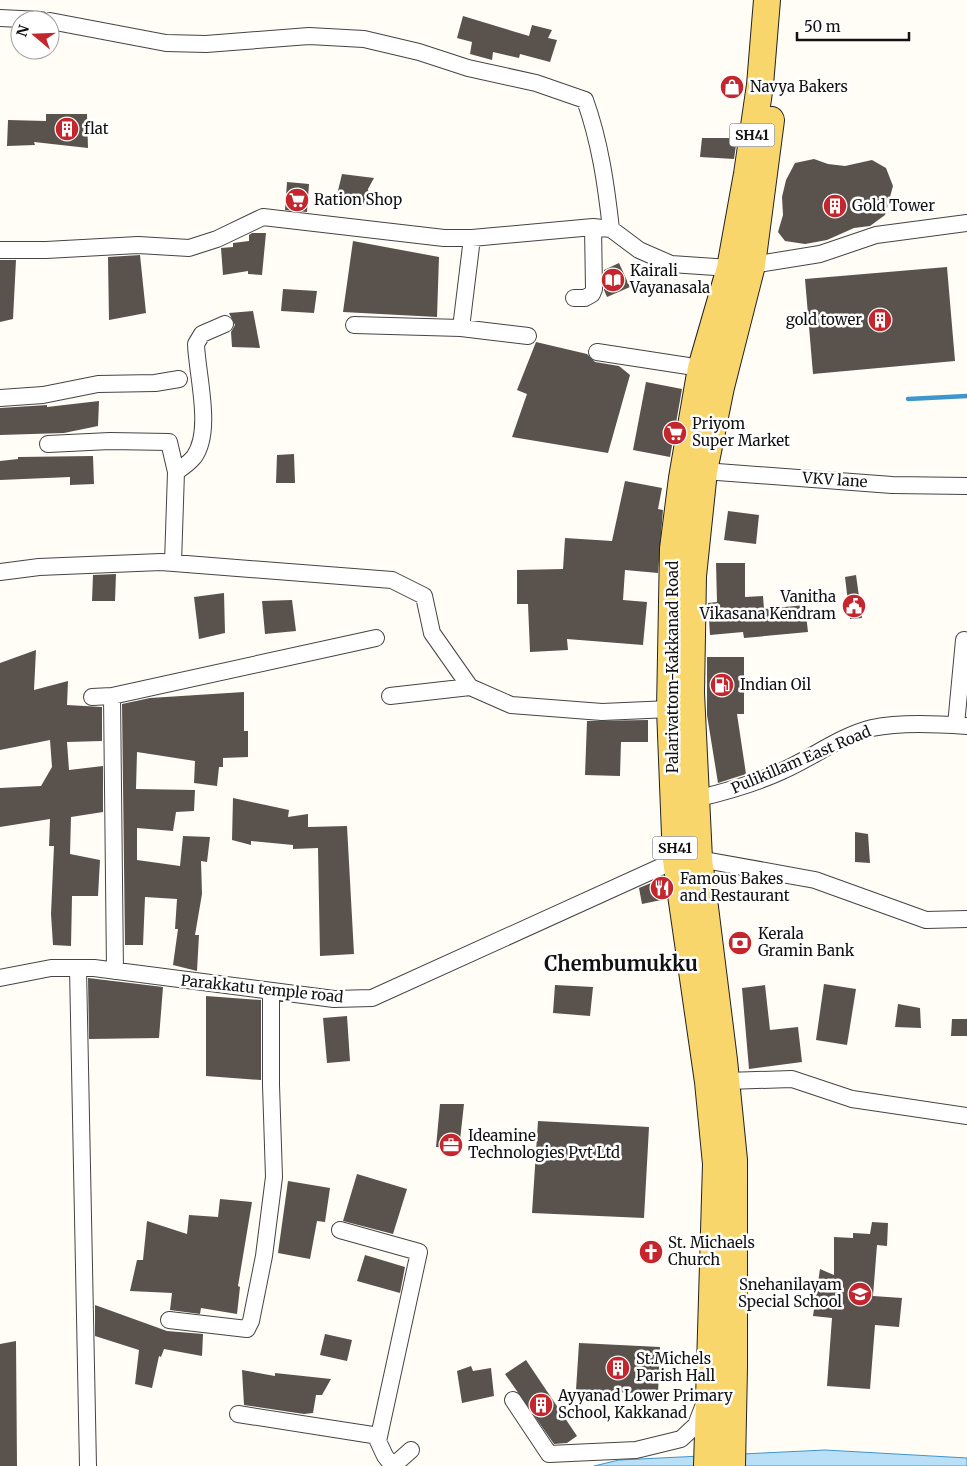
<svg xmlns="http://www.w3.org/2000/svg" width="967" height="1466" font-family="Merriweather,serif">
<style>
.water{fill:#b9e0f7;stroke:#3f96cf}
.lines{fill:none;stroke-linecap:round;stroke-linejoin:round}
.stream{stroke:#3f96cf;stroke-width:4.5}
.building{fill:#5a524d}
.street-casing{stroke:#444;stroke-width:18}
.primary-casing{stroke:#222;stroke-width:28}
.street{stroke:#fff;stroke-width:16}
.primary{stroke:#f9d66b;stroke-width:26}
.labels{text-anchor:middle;stroke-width:5;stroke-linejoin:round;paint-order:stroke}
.shield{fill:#fff;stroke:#585858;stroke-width:1}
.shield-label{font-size:14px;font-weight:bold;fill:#111}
.poi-label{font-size:15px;fill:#111;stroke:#fff;text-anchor:start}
.street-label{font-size:15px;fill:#111;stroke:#fff}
.district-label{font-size:20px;font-weight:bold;fill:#111;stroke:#fff}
</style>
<rect width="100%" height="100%" fill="#fffdf5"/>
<path class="water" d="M825 1450 967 1458V1466H594L619 1460Z"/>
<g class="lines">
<path class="stream" d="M908 399 967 396"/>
</g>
<path class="building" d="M463 16 529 36 532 25 552 30 548 38 557 40 550 62 520 54 519 58 493 52 492 60 470 54 472 42 457 38Z
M46 114H87L88 148 34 142 35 145 7 146 8 120 46 121Z
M702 138H737L734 159 700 157Z
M814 159 828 164 845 166 872 160 886 168 893 186 885 215 870 226 854 228 827 240 805 244 785 241 778 232 783 215 782 197 786 180 795 163Z
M342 174 374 178 368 189 370 207 336 199Z
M287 182 309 184 307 212 285 210Z
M252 233H266L262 275 248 274V271L223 275 221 248 233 247V243L249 241V235Z
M353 241 439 257 437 317 343 312Z
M140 255 146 313 109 320 108 257Z
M0 260H16L13 319 0 322Z
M619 263 630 287 607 297 604 290V270Z
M947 267 955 361 813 374 805 279Z
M283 289 317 291 314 313 281 311Z
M253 311 260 348 232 347 231 332 235 325 229 313Z
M536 342 587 354 595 362 619 366 630 375 608 453 512 437 527 394 517 390Z
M646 382 682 389 670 457 633 450Z
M99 401 98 426 64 433 0 435V408L47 405V407Z
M294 454 295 483H276L277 455Z
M93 456 94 484 70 485V477L0 480V461L18 459V457Z
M625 481 662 488 658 509 663 510 658 573 625 570 623 600 647 602 643 645 567 639 568 650 530 652 528 604H517V570L563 569 565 538 612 541Z
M728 511 759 515 756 544 724 540Z
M716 563H745V597L763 596 764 609 805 605 808 632 744 638 743 632 710 635 708 603 717 602Z
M116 574 115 601H92L93 575Z
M856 575 862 618 850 619 845 577Z
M224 593 225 633 199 639 194 597Z
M292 600 296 631 265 634 262 601Z
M36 650 34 690 68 681 67 705 102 707V741L67 742 69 770 103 766V812L71 817 70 854 100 860 98 896H72L71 946 53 945 51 914 54 846H49L50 819 0 827V788L41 786 52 767 50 740 0 750V663Z
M707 657H744V714H737L746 774 718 783 707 715Z
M244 692V731H248V757L223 758V767H219L217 786 194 783 195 761 137 752 136 789 195 790 194 811 176 812 173 831 137 828V860L180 866 183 836 210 837 207 862 201 861 202 894 195 935H199L197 971 173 965 178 929H175L177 899 145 897 143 945H125L122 704 150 698Z
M648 720V742H621L620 776 585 775 587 721Z
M233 798 289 810 288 817 308 814V827L347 826 354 954 320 956 318 848 293 849V845L251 841V845L232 840Z
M855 832 868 834 870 863 855 862Z
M663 878 666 899 642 904 639 888Z
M88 978 163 987 159 1038 89 1039Z
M824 984 856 989 847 1045 816 1040Z
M555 985 593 987 590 1016 553 1013Z
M765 985 770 1030 798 1027 802 1062 749 1069 742 988Z
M206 996 261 1000V1080L206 1076Z
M898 1004 920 1008 921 1028 895 1027Z
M347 1016 350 1061 327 1063 323 1018Z
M952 1019H967V1036H951Z
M440 1104H464L459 1149 436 1147Z
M538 1121 649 1127 644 1218 532 1213Z
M357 1174 407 1189 393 1234 343 1221Z
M288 1181 330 1188 325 1222 317 1221 310 1259 278 1253Z
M220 1199 252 1202 238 1286 240 1287 237 1314 201 1308 200 1314 170 1310 172 1293 130 1291 137 1260H143L147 1221 187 1234 189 1215 218 1217Z
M872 1222 888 1223 887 1246 877 1245 873 1296 902 1298 899 1327 875 1325 870 1389 827 1386 832 1318 813 1316 820 1269 834 1275V1237L853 1238V1233L870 1234Z
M365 1255 405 1267 400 1293 357 1281Z
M95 1305 167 1331 203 1334 202 1356 164 1349 161 1357 159 1356 152 1388 135 1384 139 1350 95 1336Z
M325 1334 352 1340 347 1361 320 1355Z
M16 1341 17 1466H0V1344Z
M579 1343 660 1347 658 1394 576 1390Z
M526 1360 577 1436 567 1443 554 1444 505 1374Z
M471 1366 473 1371 491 1368 494 1396 462 1403 457 1371Z
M242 1370 275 1376V1373L331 1379 322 1395H316L313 1413 304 1414 244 1405Z"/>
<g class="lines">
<g class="street-casing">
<path id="street" d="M0 18 41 20
M50 21 166 43 206 44 309 36 364 39 419 52 468 68 536 83 585 100C600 142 606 184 611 229
M0 250H46L138 245 189 248 217 239 263 217 444 238H472L593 227 611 229 639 250 671 264 730 268
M752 265 820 254 876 235 967 223
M574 298H585L592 294 594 289 593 227
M354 325 461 328 528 336
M461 328 472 238
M597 352 701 368
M0 398 43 395 98 384 155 383 179 379
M48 444 110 441 169 442 176 472 173 563
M704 471 892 485 967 486
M176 472C182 468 189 463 194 457 213 431 197 375 196 344L202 334 225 324
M0 572 39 567 161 562 392 580 424 596 432 633 470 687 511 705 602 712 670 709
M112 696 115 971
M390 696 470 687
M92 697 112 696 376 638
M956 725 964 640
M695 799C725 792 754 784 782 771 812 758 840 736 872 728 901 722 937 724 967 726
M699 859 815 880 926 920 967 919
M78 968 88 1466
M0 978 51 968H94L334 999 372 998 676 860
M726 1081 792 1079 852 1099 967 1116
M340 1230 419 1252 378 1441 385 1456 393 1466
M169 1320 247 1329 251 1321 264 1256 274 1177 271 1085V991
M513 1400 549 1454 636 1450 681 1439 696 1425 703 1407
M238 1414 379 1436
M393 1466 411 1450"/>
</g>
<g class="primary-casing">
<path id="primary" d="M707 1466 716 1164 708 1082 676 860 670 709 673 549 682 478 701 368 730 268 747 174 760 85 767 0
M732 1466 734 1368V1160L724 1060 699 859 691 693 693 576 704 471 721 387 752 265 771 120"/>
</g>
<use href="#street" class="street"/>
<use href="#primary" class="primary"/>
</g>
<defs>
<g id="shop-disc" transform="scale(1.25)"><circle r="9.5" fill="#c4262e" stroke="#fff"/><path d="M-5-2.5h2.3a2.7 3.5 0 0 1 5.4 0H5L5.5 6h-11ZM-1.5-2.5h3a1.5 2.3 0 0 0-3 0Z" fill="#fff"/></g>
<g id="building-disc" transform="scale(1.25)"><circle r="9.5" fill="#c4262e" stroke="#fff"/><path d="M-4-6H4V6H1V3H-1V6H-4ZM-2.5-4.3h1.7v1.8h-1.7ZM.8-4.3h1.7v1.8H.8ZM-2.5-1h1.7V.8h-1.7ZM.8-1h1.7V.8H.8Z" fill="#fff"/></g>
<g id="supermarket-disc" transform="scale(1.25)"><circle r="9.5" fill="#c4262e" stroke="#fff"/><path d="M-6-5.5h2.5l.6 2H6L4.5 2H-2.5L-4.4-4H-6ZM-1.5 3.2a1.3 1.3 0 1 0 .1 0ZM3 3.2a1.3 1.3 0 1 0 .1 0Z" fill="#fff"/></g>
<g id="library-disc" transform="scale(1.25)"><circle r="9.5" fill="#c4262e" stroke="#fff"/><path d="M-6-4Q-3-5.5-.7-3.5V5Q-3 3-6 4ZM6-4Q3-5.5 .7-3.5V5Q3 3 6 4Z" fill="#fff"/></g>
<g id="civic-disc" transform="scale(1.25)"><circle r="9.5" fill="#c4262e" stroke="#fff"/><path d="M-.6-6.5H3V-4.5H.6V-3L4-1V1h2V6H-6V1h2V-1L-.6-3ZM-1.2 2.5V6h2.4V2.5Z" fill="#fff"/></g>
<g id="fuel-disc" transform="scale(1.25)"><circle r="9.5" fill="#c4262e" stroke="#fff"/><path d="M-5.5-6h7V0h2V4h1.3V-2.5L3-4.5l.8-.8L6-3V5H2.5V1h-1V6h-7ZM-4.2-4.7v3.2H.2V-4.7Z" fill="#fff"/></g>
<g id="restaurant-disc" transform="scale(1.25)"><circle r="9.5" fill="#c4262e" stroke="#fff"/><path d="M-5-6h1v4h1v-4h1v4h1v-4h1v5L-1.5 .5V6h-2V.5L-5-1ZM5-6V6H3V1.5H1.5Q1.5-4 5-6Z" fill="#fff"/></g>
<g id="bank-disc" transform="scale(1.25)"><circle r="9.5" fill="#c4262e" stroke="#fff"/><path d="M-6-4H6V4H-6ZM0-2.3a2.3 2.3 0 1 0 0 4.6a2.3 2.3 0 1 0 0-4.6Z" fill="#fff"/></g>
<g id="office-disc" transform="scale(1.25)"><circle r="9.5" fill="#c4262e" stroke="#fff"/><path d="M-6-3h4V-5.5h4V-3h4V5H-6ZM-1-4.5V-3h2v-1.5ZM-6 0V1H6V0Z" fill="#fff"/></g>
<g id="church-disc" transform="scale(1.25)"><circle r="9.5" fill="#c4262e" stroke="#fff"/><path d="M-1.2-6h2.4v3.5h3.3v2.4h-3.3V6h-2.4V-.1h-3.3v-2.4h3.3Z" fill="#fff"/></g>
<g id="school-disc" transform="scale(1.25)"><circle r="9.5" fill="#c4262e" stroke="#fff"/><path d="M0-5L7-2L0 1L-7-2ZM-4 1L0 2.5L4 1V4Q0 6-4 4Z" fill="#fff"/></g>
</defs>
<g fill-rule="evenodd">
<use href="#shop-disc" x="732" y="87"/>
<use href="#building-disc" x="67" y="129"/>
<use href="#supermarket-disc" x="297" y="200"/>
<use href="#building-disc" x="835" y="206"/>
<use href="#library-disc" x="613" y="280"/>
<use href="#building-disc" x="880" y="320"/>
<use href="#supermarket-disc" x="675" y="433"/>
<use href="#civic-disc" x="854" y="606"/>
<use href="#fuel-disc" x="722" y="685"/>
<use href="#restaurant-disc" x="662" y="888"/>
<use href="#bank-disc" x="740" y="943"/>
<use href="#office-disc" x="451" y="1145"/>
<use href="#church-disc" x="651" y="1252"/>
<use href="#school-disc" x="860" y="1294"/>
<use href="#building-disc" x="618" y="1368"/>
<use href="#building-disc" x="541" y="1405"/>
</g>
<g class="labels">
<g class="shield">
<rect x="729.5" y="123.5" width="45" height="23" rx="4"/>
<rect x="652.5" y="836.5" width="45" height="23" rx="4"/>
</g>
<g class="shield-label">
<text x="752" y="140">SH41</text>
<text x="675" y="853">SH41</text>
</g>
<g class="poi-label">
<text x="750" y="92">Navya Bakers</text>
<text x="84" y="134">flat</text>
<text x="314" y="205">Ration Shop</text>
<text x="852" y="211">Gold Tower</text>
<text x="630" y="276">Kairali<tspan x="630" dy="17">Vayanasala</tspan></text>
<text x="862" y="325" text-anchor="end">gold tower</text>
<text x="692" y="429">Priyom<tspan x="692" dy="17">Super Market</tspan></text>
<text x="836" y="602" text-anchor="end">Vanitha<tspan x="836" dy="17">Vikasana Kendram</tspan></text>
<text x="740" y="690">Indian Oil</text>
<text x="680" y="884">Famous Bakes<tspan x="680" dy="17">and Restaurant</tspan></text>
<text x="758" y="939">Kerala<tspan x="758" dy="17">Gramin Bank</tspan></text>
<text x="468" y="1141">Ideamine<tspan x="468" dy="17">Technologies Pvt Ltd</tspan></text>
<text x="668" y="1248">St. Michaels<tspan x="668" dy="17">Church</tspan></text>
<text x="842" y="1290" text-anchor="end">Snehanilayam<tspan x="842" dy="17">Special School</tspan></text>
<text x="636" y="1364">St.Michels<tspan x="636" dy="17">Parish Hall</tspan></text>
<text x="558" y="1401">Ayyanad Lower Primary<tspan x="558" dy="17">School, Kakkanad</tspan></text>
</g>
<g class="street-label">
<text transform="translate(835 480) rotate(4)" y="5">VKV lane</text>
<text transform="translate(673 667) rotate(-90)" y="5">Palarivattom-Kakkanad Road</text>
<text transform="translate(801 760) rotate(-23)" y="5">Pulikillam East Road</text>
<text transform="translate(262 989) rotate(6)" y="5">Parakkatu temple road</text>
</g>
<g class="district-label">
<text x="621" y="971">Chembumukku</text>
</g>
</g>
<g transform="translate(35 35) rotate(289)"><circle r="24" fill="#ffffff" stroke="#a0a0a0"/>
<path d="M0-4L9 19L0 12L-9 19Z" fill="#c4262e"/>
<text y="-8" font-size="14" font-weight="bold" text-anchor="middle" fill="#111111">N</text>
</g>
<path d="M797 32v8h112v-8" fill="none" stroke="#111111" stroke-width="2.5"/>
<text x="804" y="32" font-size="15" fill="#111111" stroke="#ffffff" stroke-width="4" paint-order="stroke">50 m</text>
</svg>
